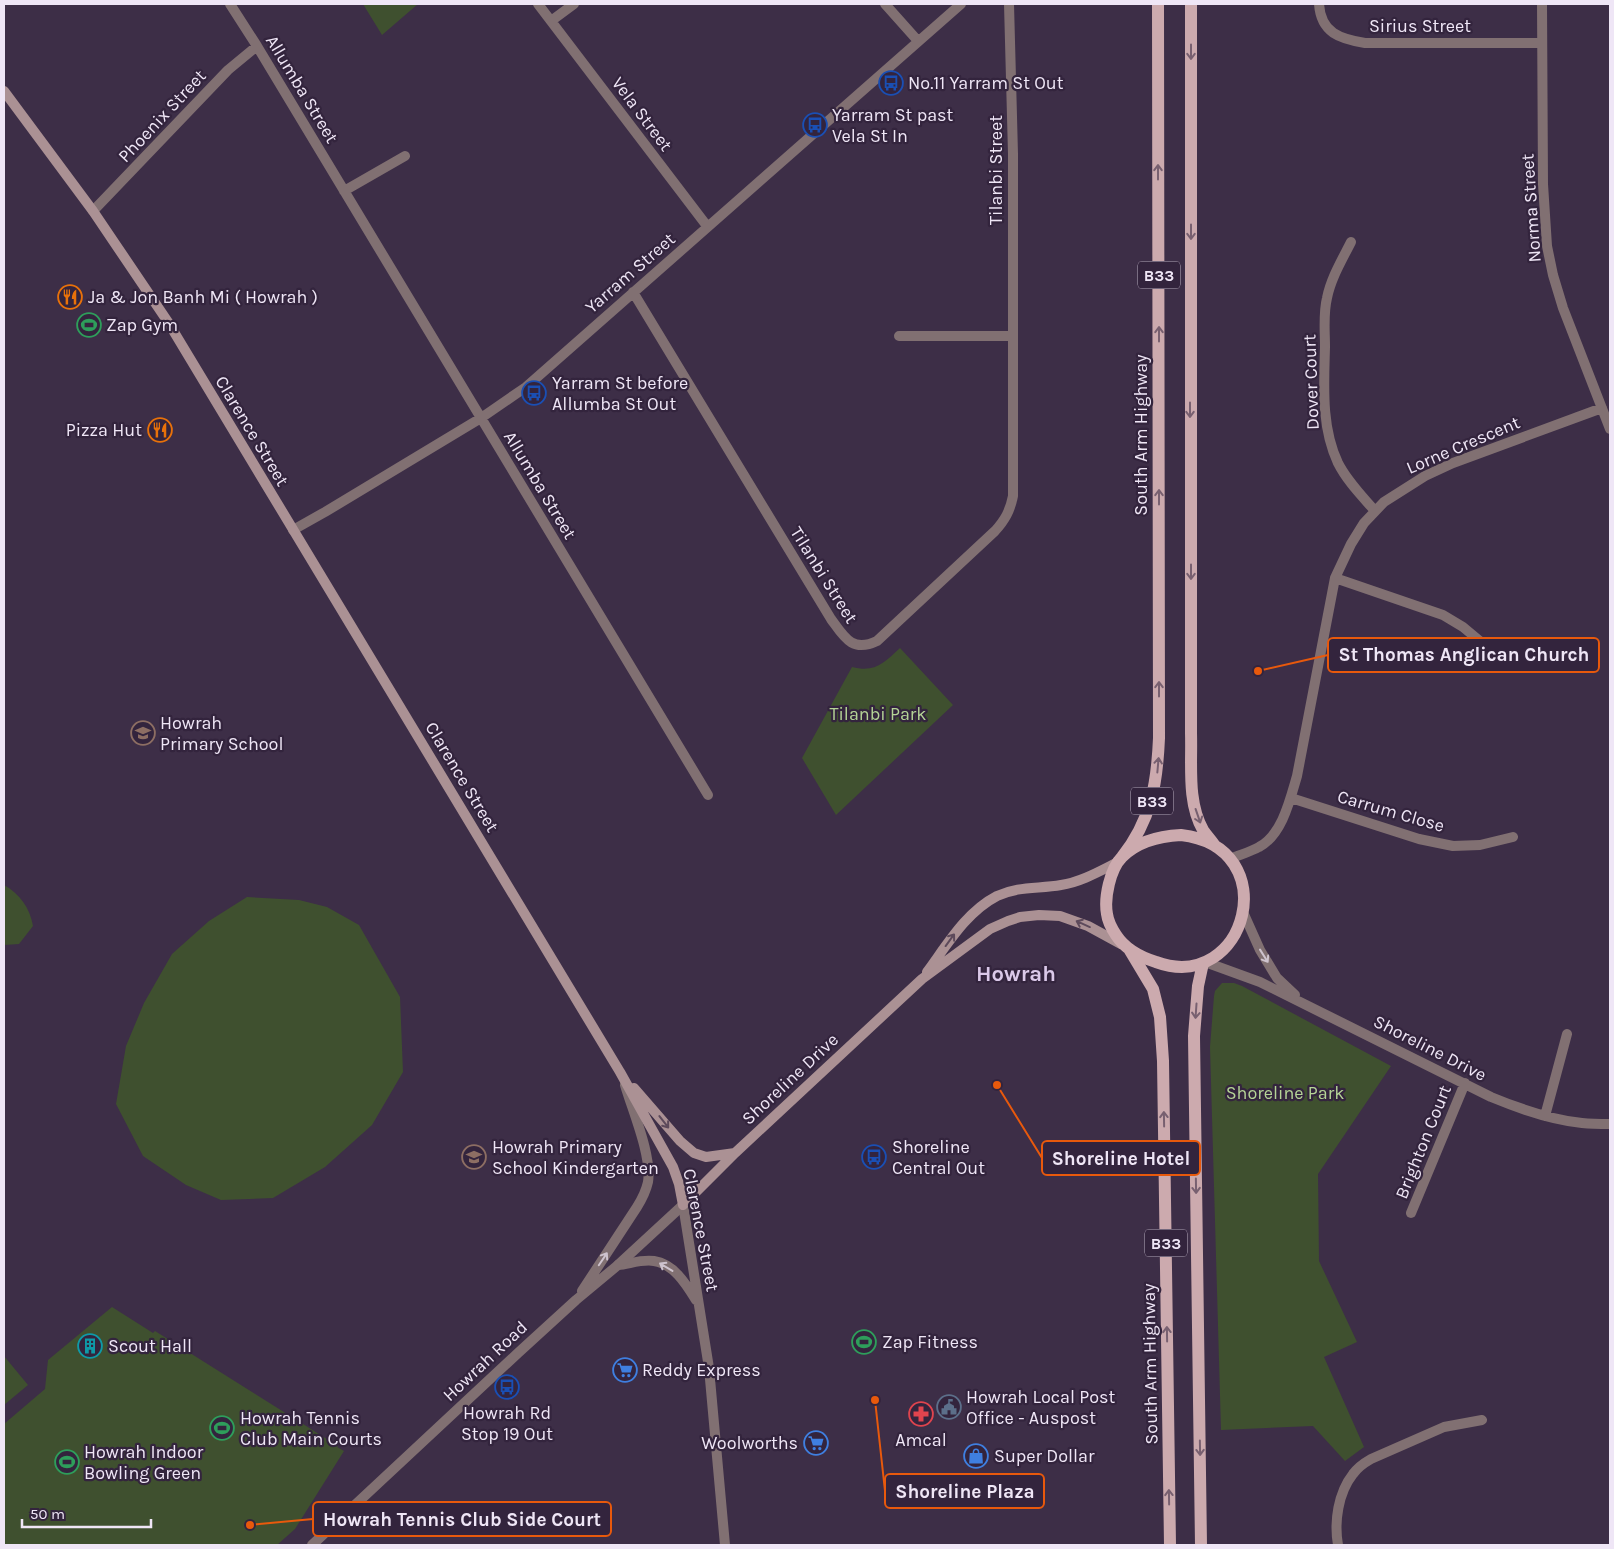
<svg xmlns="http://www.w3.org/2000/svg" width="1614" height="1549" font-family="Karla,sans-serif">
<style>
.green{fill:#3f502f}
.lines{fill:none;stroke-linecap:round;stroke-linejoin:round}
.minor{stroke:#817072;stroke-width:10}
.tertiary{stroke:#817072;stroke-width:10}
.secondary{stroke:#ab9194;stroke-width:10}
.primary{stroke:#ccaaae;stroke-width:12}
.oneway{stroke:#786070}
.oneway2{stroke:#5d4a5b}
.oneway3{stroke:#cec3ce}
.labels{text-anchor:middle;stroke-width:4.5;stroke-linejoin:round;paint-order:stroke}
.shield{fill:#33243d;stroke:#b7acbe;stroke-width:1}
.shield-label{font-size:16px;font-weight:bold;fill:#efe6f6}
.street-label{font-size:18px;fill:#efe6f6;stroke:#33243d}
.poi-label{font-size:18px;fill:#efe6f6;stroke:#33243d;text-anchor:start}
.park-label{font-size:18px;fill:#b5d496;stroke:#33243d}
.district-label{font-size:22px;font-weight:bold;fill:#dbc9e9;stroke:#33243d}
.leader{fill:none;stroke:#e8590c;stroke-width:2}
.callout-dot{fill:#e8590c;stroke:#33243d;stroke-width:2}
.callout{fill:#33243d;stroke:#e8590c;stroke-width:2}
.callout-label{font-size:19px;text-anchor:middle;font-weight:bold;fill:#efe6f6}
</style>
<rect width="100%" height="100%" fill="#3d2e47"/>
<path class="green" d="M363 4H418L382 35Z
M900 648 953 705 836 815 802 758 852 667C875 673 884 663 900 648Z
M4 885C20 894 30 908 33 926L19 944 4 945Z
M247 897 299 900 327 907 359 925 400 997 403 1072 372 1125 325 1167 273 1198 221 1200 186 1185 143 1156 116 1104 126 1046 144 1003 172 954 209 921Z
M1222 983H1234L1242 986 1391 1066 1318 1174 1319 1261 1357 1342 1324 1357 1364 1447 1345 1461 1313 1426 1221 1430 1210 1047 1214 996 1215 991Z
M112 1307 153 1333 155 1331 338 1446 337 1447 344 1451 295 1529 277 1545H4V1424L45 1389 48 1360Z
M4 1356 28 1385 4 1405Z"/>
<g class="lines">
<path class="minor" d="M230 4 257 46 708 795
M538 4 707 226
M885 4 918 41
M1319 4C1321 33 1340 39 1365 43H1542
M1542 4 1543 184 1547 246 1553 275 1563 308 1610 429
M551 21 574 4
M344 191 405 156
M93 211 228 70 257 46
M1351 242C1342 260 1331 278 1327 298 1323 314 1325 331 1325 347 1324 386 1321 427 1338 463 1347 481 1362 496 1375 511
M633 292 831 619C844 637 852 653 877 641L995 531C1005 520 1010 511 1013 496V154L1009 4
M899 336H1013
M293 530 325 512 481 418 526 387 961 4
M1335 578 1443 615 1463 627 1493 652
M1291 798 1419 839 1453 846 1480 845 1513 837
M1230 859C1239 855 1250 852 1259 847 1282 835 1290 800 1297 776L1335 578 1351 544 1364 523 1384 502 1425 476 1453 463 1602 408
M1243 912 1260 950 1277 978 1295 995
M1205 962 1260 982 1491 1097C1520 1109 1551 1120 1582 1123 1592 1124 1601 1124 1610 1124
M1545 1116 1567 1034
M683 1205 709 1368 725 1545
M1411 1213 1465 1083
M618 1265C629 1264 642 1259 654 1261 674 1264 686 1284 696 1300
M1338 1545C1334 1522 1338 1493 1353 1474 1358 1467 1364 1463 1371 1459L1444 1427 1482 1420"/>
<path class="tertiary" d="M582 1291 637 1207C642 1199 646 1191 648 1182 652 1156 633 1112 625 1085
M312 1545 518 1353 576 1300 618 1265 683 1205"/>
<path class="secondary" d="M4 91 93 211 168 322 620 1072 673 1167 679 1184 683 1205
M927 972C947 945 966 912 997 896 1018 886 1039 889 1061 885 1081 882 1100 871 1118 862
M634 1088 680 1141 694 1153 706 1157 735 1153
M683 1205 735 1153 922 979 990 929 1008 921 1020 917 1039 915 1060 916 1088 926 1121 944"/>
<path class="primary" d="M1191 4V733C1192 765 1187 802 1203 830 1207 836 1212 841 1215 846
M1181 835C1286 847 1247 995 1156 962 1140 957 1125 949 1116 935 1112 929 1108 922 1107 914 1104 898 1110 869 1122 857 1137 842 1160 836 1181 835Z
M1122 857C1151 820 1157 785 1159 738L1158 4
M1129 949 1153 989 1160 1017 1163 1061 1170 1545
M1201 1545 1194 1036 1198 986 1203 963"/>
</g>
<defs><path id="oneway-shaft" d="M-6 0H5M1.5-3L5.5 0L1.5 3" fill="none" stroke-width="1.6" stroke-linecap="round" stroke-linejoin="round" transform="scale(1.25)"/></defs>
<g class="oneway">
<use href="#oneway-shaft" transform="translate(1191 52) rotate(90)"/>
<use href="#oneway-shaft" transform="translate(1158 172) rotate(-90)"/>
<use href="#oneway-shaft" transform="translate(1191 232) rotate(90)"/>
<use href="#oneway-shaft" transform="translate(1159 334) rotate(-90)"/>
<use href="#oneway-shaft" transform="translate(1190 410) rotate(90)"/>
<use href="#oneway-shaft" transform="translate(1159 497) rotate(-90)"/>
<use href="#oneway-shaft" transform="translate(1191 572) rotate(90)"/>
<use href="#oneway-shaft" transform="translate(1159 689) rotate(-90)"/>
<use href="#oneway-shaft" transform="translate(1158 765) rotate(-85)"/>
<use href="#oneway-shaft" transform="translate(1198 816) rotate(71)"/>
<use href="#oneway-shaft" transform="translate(1196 1011) rotate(94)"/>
<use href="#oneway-shaft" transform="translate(1164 1119) rotate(-91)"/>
<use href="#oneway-shaft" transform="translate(1196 1186) rotate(89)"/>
<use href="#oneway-shaft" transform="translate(1167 1334) rotate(-91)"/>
<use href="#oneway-shaft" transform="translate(1200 1448) rotate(89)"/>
<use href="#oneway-shaft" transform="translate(1169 1497) rotate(-91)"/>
</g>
<g class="oneway2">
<use href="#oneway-shaft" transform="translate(1083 924) rotate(-156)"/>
<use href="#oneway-shaft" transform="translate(950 940) rotate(-54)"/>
<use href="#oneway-shaft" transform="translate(664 1122) rotate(52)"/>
</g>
<g class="oneway3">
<use href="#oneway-shaft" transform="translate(1264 956) rotate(58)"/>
<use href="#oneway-shaft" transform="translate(603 1259) rotate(-56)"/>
<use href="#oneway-shaft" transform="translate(666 1267) rotate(-149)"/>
</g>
<defs>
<g id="bus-ring" transform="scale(1.25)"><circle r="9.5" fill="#33243d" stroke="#1a4fb4" stroke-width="1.5"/><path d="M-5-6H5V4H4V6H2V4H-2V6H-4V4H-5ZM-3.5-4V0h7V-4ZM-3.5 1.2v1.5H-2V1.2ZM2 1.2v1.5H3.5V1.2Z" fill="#1a4fb4"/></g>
<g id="restaurant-ring" transform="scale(1.25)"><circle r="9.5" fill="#33243d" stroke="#e8710a" stroke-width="1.5"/><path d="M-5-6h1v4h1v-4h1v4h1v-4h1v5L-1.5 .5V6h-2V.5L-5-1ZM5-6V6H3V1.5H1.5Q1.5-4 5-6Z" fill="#e8710a"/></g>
<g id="stadium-ring" transform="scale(1.25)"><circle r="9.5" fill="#33243d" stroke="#2e9e5b" stroke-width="1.5"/><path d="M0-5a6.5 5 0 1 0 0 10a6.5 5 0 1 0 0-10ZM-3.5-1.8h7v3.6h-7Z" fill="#2e9e5b"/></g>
<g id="school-ring" transform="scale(1.25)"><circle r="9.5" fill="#33243d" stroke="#8d6e63" stroke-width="1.5"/><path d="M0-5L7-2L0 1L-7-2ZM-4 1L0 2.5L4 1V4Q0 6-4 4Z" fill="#8d6e63"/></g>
<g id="building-ring" transform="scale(1.25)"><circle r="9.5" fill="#33243d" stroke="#0f9aa8" stroke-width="1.5"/><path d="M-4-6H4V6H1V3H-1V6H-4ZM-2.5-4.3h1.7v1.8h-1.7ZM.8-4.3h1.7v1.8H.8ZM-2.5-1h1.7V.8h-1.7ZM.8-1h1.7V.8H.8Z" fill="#0f9aa8"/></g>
<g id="supermarket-ring" transform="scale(1.25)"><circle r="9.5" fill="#33243d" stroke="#3f7fe0" stroke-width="1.5"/><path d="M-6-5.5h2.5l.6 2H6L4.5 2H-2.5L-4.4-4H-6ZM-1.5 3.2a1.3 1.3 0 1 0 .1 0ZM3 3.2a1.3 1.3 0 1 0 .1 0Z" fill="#3f7fe0"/></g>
<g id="civic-ring" transform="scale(1.25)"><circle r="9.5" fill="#33243d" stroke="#5c6f8a" stroke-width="1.5"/><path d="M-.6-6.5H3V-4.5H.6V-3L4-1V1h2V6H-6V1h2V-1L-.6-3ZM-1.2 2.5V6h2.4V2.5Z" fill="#5c6f8a"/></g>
<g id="pharmacy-ring" transform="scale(1.25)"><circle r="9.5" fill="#33243d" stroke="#e0444e" stroke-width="1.5"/><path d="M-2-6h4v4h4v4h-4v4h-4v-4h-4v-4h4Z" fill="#e0444e"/></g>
<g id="shop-ring" transform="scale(1.25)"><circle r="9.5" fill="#33243d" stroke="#3f7fe0" stroke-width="1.5"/><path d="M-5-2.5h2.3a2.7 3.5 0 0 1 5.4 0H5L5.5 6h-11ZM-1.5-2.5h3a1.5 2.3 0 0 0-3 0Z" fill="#3f7fe0"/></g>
</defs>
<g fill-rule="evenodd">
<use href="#bus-ring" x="891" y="83"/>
<use href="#bus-ring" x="815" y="125"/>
<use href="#restaurant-ring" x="70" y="297"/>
<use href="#stadium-ring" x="89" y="325"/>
<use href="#bus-ring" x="534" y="393"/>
<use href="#restaurant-ring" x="160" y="430"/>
<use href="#school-ring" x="143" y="733"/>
<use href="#school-ring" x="474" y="1157"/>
<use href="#bus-ring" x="874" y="1157"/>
<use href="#stadium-ring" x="864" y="1342"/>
<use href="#building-ring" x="90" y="1346"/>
<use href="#supermarket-ring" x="625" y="1370"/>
<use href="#bus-ring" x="507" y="1387"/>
<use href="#civic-ring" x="949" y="1407"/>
<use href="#pharmacy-ring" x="921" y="1414"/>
<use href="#stadium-ring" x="222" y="1428"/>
<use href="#supermarket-ring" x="816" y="1443"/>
<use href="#shop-ring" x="976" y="1456"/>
<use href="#stadium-ring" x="67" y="1462"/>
</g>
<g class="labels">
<g class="shield">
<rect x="1138" y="261.5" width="42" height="27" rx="4"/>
<rect x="1131" y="787.5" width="42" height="27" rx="4"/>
<rect x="1145" y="1229.5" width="42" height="27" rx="4"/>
</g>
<g class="shield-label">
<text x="1159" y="281">B33</text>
<text x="1152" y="807">B33</text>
<text x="1166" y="1249">B33</text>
</g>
<g class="street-label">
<text x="1420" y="32">Sirius Street</text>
<text transform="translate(302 89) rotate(59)" y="6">Allumba Street</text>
<text transform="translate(642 114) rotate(53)" y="6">Vela Street</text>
<text transform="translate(162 116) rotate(-47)" y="6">Phoenix Street</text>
<text transform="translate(996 170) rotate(-90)" y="6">Tilanbi Street</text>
<text transform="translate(1531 208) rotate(-94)" y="6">Norma Street</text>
<text transform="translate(630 273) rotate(-41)" y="6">Yarram Street</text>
<text transform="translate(1311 382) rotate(-92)" y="6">Dover Court</text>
<text transform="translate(252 431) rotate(59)" y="6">Clarence Street</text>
<text transform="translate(1141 435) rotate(-90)" y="6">South Arm Highway</text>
<text transform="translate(1463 445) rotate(-23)" y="6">Lorne Crescent</text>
<text transform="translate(540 485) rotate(59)" y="6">Allumba Street</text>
<text transform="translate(824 575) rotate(58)" y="6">Tilanbi Street</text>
<text transform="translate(462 777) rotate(59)" y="6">Clarence Street</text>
<text transform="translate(1391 811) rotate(16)" y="6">Carrum Close</text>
<text transform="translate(1430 1048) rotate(27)" y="6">Shoreline Drive</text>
<text transform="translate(790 1079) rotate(-43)" y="6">Shoreline Drive</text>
<text transform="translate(1423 1142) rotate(-68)" y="6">Brighton Court</text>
<text transform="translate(701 1230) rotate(79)" y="6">Clarence Street</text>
<text transform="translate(485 1361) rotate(-43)" y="6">Howrah Road</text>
<text transform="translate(1150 1364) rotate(-91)" y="6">South Arm Highway</text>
</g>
<g class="poi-label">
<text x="908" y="89">No.11 Yarram St Out</text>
<text x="832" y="121">Yarram St past<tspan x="832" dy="21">Vela St In</tspan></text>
<text x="88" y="303">Ja &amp; Jon Banh Mi ( Howrah )</text>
<text x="106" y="331">Zap Gym</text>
<text x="552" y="389">Yarram St before<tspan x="552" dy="21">Allumba St Out</tspan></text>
<text x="142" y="436" text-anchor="end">Pizza Hut</text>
<text x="160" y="729">Howrah<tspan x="160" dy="21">Primary School</tspan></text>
<text x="492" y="1153">Howrah Primary<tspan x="492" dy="21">School Kindergarten</tspan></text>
<text x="892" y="1153">Shoreline<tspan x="892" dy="21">Central Out</tspan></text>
<text x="882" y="1348">Zap Fitness</text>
<text x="108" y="1352">Scout Hall</text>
<text x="642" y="1376">Reddy Express</text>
<text x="966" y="1403">Howrah Local Post<tspan x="966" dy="21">Office - Auspost</tspan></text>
<text x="507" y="1419" text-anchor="middle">Howrah Rd<tspan x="507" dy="21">Stop 19 Out</tspan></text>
<text x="240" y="1424">Howrah Tennis<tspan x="240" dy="21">Club Main Courts</tspan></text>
<text x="921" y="1446" text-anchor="middle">Amcal</text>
<text x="798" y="1449" text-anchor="end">Woolworths</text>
<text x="84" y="1458">Howrah Indoor<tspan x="84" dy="21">Bowling Green</tspan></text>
<text x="994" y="1462">Super Dollar</text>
</g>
<g class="park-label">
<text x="878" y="720">Tilanbi Park</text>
<text x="1285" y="1099">Shoreline Park</text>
</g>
<g class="district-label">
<text x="1016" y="981">Howrah</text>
</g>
</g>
<path class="leader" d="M1258 671L1328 655M997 1085L1042 1158M875 1400L885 1491M250 1525L313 1519"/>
<g class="callout-dot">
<circle cx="1258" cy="671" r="5"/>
<circle cx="997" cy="1085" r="5"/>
<circle cx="875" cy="1400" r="5"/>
<circle cx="250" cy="1525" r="5"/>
</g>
<g class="callout">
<rect x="1328" y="638" width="271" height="34" rx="5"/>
<rect x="1042" y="1141" width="158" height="34" rx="5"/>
<rect x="885" y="1474" width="159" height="34" rx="5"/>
<rect x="313" y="1502" width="298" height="34" rx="5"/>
</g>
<g class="callout-label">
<text x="1464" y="661">St Thomas Anglican Church</text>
<text x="1121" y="1165">Shoreline Hotel</text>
<text x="965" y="1498">Shoreline Plaza</text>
<text x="462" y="1526">Howrah Tennis Club Side Court</text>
</g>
<rect width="1614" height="1549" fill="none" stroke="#efe6f6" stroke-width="10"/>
<path d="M22 1519v8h129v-8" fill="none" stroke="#efe6f6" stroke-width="2.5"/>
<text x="30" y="1519" font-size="15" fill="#efe6f6" stroke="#33243d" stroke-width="4" paint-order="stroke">50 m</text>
</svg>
